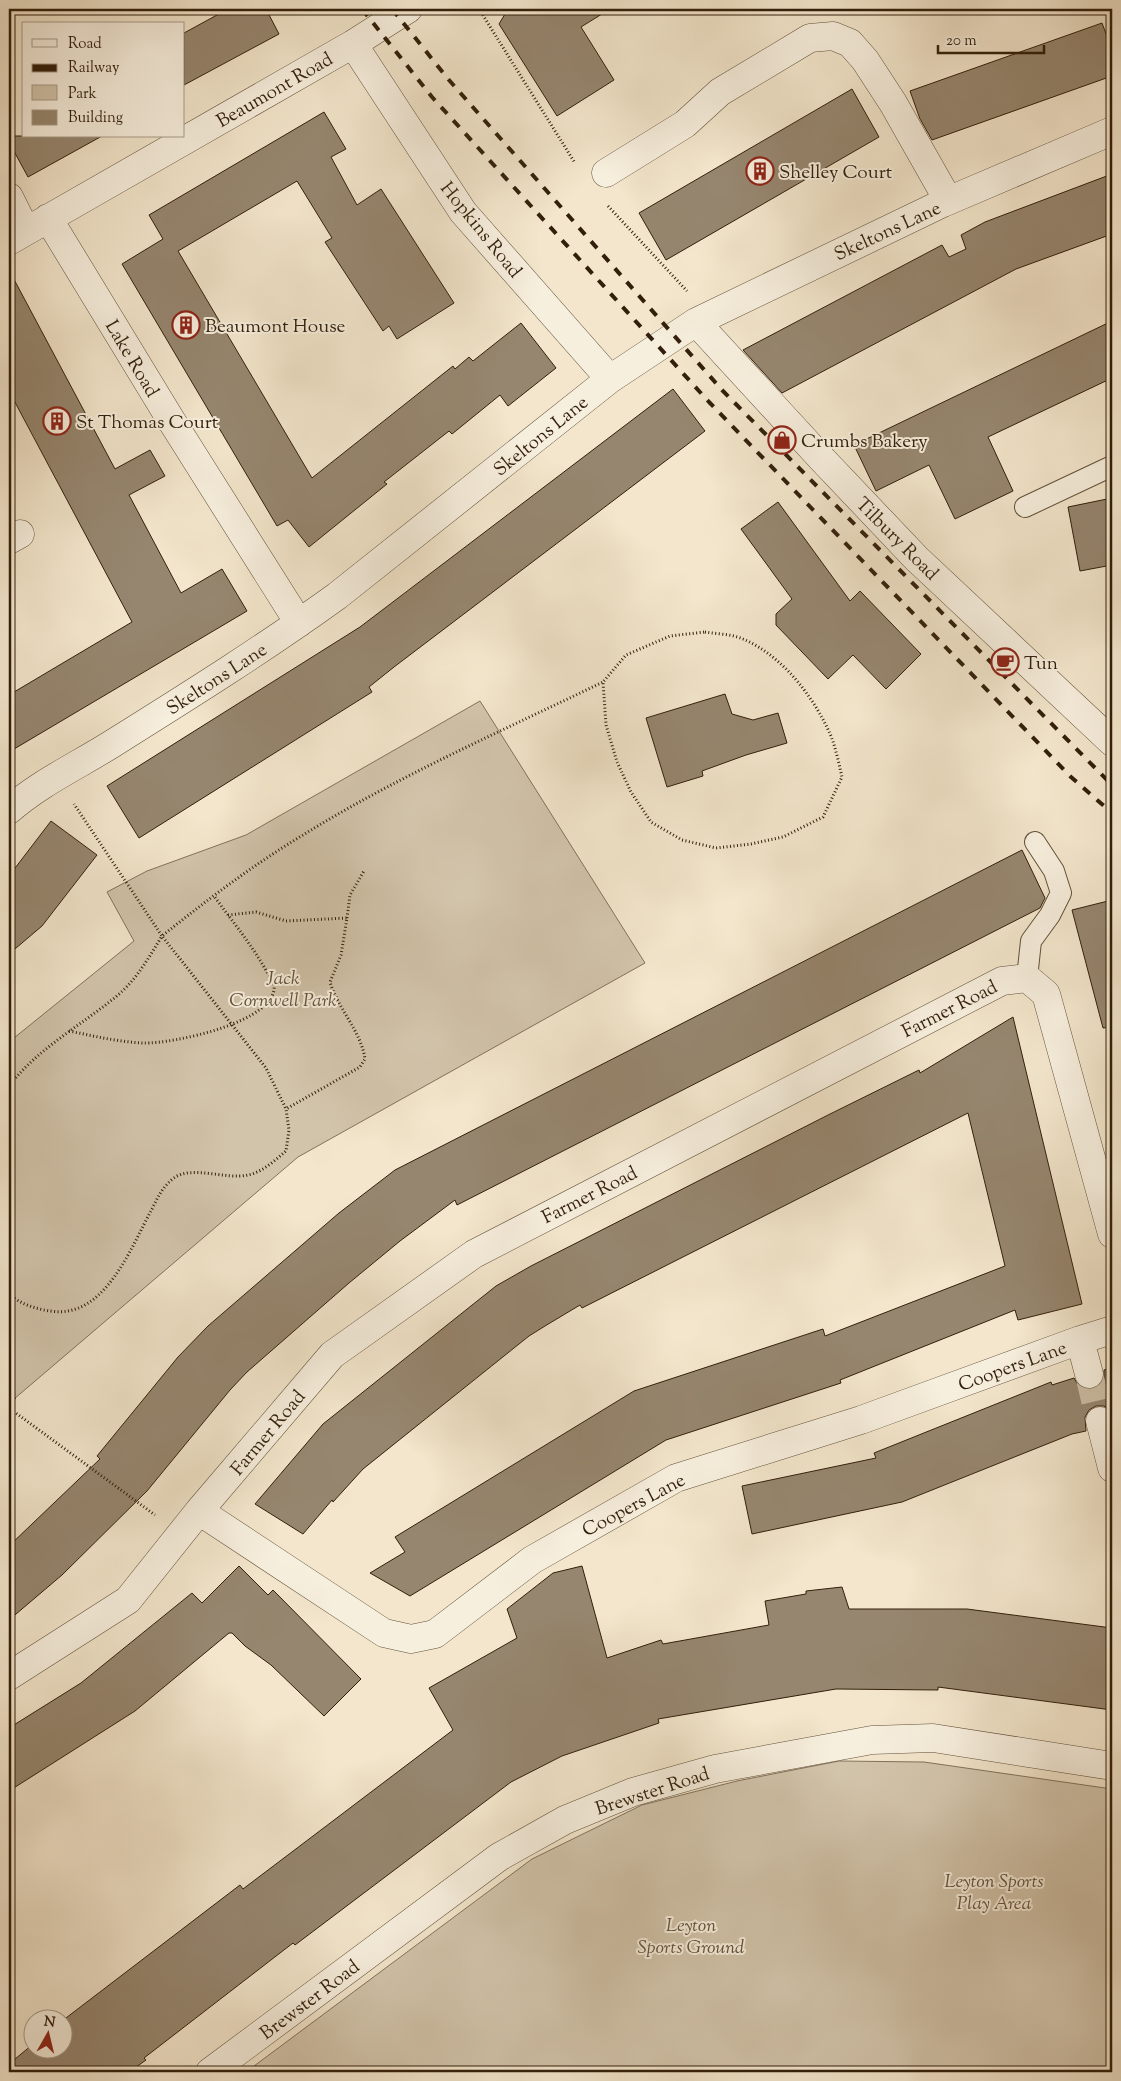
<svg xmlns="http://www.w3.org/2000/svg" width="1121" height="2081" font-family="'Sorts Mill Goudy',serif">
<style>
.green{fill:#d2c4ab;stroke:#82725b}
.building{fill:#96866f;stroke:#321f0b}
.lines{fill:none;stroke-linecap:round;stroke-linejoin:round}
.minor-tunnel{stroke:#ccbea5;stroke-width:28;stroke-dasharray:28 14;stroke-linecap:butt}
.service-casing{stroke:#62513b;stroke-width:22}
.minor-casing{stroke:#62513b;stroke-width:29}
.path{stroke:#321f0b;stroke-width:3;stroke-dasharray:1 2.5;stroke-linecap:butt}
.service{stroke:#f7efde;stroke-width:20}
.minor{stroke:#f7efde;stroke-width:28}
.rail{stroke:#321f0b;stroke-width:4;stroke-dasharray:9 9;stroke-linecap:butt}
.labels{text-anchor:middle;stroke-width:4;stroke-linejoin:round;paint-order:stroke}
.street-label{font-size:19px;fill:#321f0b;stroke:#f7efde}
.poi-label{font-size:19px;fill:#321f0b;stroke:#f7efde;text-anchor:start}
.park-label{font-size:19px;font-style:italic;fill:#62513b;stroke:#f7efde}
</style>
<rect width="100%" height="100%" fill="#f3e6cc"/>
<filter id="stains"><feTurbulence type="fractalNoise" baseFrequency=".004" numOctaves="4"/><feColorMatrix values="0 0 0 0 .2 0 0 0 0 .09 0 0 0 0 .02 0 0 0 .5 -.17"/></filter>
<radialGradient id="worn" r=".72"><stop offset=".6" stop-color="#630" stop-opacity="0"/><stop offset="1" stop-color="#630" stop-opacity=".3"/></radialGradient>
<path class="green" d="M480 701 645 963 298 1157 14 1399 9 1387V1042L134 941 107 892 147 871 246 835Z
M839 1761 924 1762 1112 1789V2072H246L532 1859 642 1805 737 1781Z"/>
<path class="building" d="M228 9H266L279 34 184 85V33Z
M508 9H610L581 27 614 80 557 116 499 24Z
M1102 23 1112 50V76L932 140 920 119 910 91Z
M852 89 879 137 666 260 639 213Z
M324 112 346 149 331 157 357 205 381 189 454 303 397 339 389 326 383 331 325 242 332 238 297 181 178 251 312 478 453 366 455 369 469 357 473 361 521 323 556 368 508 406 500 395 452 434 449 431 384 482 387 484 309 547 288 520 277 526 122 264 163 239 149 215Z
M9 136H102L28 177 9 142Z
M1112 174V234L1016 269 782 393 743 350 942 245 949 257 966 249 961 235 985 222Z
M9 270 115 469 150 450 165 476 129 495 181 593 222 569 247 611 9 752V695L132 622 9 391Z
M1112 321V378L988 437 1013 491 955 519 929 465 876 491 854 445Z
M673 389 705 431 394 667 369 687 372 692 139 838 107 786 360 627Z
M1112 498V565L1080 571 1068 507Z
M778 502 850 601 860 591 921 654 886 689 853 655 828 679 776 625V614L792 599 741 529Z
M725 694 732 714 753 720 778 713 787 743 746 755 702 771 703 776 667 787 646 718Z
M51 821 97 855 42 926 9 954V876Z
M1022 850 1045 898 1040 908 457 1205 455 1200 400 1241 349 1283 247 1372 230 1390 147 1491 62 1575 9 1620V1546L100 1459 97 1456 178 1357 208 1326 339 1213 395 1170Z
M1112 900V1027L1103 1028 1072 910Z
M1013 1017 1082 1304 1018 1320 1015 1310 840 1380 841 1383 666 1440 410 1596 370 1573 405 1552 395 1537 634 1391 823 1329 825 1336 1005 1266 968 1113 582 1308 580 1305 545 1326 529 1336 363 1469 333 1502 332 1500 303 1534 255 1504 323 1424 496 1286 531 1266 830 1114 919 1070 920 1073Z
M1112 1367V1412L1104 1406H1096L1089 1410 1085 1417 1086 1431 1072 1434 902 1502 752 1534 742 1486 876 1458 874 1453 1051 1382 1052 1385 1074 1378 1078 1385 1084 1389H1093L1100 1385 1104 1379V1370Z
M239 1566 268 1595 273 1590 361 1679 324 1716 271 1665 245 1646 232 1633H229L135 1711 9 1791V1728L81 1683 192 1593 202 1603Z
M582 1566 607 1658 661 1640 663 1644 769 1625 765 1601 806 1594V1591L842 1587 849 1609H967L1112 1628V1710L938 1687V1690L836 1689 658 1719 659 1723 562 1756 511 1782 295 1945 293 1943 144 2058 146 2060 129 2072H9V2064L32 2045V2048H62V2021L240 1885 243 1889 453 1730 429 1688 517 1638 507 1609 553 1573Z"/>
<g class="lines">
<path class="minor-tunnel" d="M1089 1374 1100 1421"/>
<g class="service-casing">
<path id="service" d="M1025 507 1112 466
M1027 978 1031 941 1050 915 1061 893 1054 871 1035 842"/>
</g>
<g class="minor-casing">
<path id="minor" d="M353 44 463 212 610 379
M606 173 685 124 720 92 810 38 833 36 850 43 865 60 893 103 948 200
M9 197 26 231
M48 218 171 420 299 623
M9 241 353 44 408 9
M696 322 821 458 916 558 1112 742
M9 540 20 534
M9 810C41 782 79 765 115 742 190 695 265 648 337 596L610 379 696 322 943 203 1112 131
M1080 1340 1089 1374
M1100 1421 1112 1468
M199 1511 384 1633 411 1639 435 1634 532 1560 676 1478 861 1420 1080 1340 1112 1330
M9 1676 128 1600 199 1511 332 1355 474 1254 1002 981 1027 978 1046 994 1112 1234
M210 2072 499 1857 565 1820 633 1792 715 1769 872 1740 933 1738 1112 1766"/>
</g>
<path class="path" d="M479 9 575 163
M608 206 687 291
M705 632C717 634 732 634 743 639 783 656 814 697 831 736 836 749 839 764 842 777L823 817 783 837 751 844 716 848 682 840 651 822 631 792 617 762 606 725 603 682 626 655 670 636Z
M228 915 256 912 286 921 347 918 341 955 330 982C338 1009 361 1031 365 1059L360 1067 286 1109
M347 918 350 895 364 871
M69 1031C94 1036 118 1042 144 1043 171 1044 280 1022 274 984 273 981 270 976 268 974 253 946 232 921 214 896
M9 1086C38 1048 82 1025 118 995 137 979 149 957 162 936L74 804
M9 1294C20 1304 36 1309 50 1311 105 1320 131 1247 152 1209 158 1197 163 1186 174 1178 191 1165 227 1180 248 1175 263 1172 275 1160 286 1151L289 1130 286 1109 266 1068 162 936C207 900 253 865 303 835 398 776 502 731 603 682
M9 1385 15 1397 9 1408 155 1515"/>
<use href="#service" class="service"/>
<use href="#minor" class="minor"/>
<path class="rail" d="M362 9 432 97 709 402 1071 777 1112 813
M392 9 449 80 722 390 1112 785"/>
</g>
<defs>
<g id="building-ring" transform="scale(1.4375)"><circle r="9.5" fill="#f7efde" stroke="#8f2418" stroke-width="1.5"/><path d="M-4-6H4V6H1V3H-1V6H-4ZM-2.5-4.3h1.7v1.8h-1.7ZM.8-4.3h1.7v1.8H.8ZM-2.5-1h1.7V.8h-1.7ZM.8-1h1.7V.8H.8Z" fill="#8f2418"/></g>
<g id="shop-ring" transform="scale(1.4375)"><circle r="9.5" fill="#f7efde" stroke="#8f2418" stroke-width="1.5"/><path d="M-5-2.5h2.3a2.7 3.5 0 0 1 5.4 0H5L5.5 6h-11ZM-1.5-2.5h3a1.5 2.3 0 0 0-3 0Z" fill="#8f2418"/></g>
<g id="cafe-ring" transform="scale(1.4375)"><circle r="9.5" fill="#f7efde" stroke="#8f2418" stroke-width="1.5"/><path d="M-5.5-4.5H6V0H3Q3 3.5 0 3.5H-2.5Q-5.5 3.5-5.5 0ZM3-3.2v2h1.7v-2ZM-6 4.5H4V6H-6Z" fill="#8f2418"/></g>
</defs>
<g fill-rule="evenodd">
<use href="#building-ring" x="760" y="171"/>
<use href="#building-ring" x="186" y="325"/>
<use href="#building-ring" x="57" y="421"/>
<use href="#shop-ring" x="782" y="440"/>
<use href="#cafe-ring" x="1005" y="662"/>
</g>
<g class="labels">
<g class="street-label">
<text transform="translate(274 89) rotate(-30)" y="7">Beaumont Road</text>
<text transform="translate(482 229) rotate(51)" y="7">Hopkins Road</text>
<text transform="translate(887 230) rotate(-25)" y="7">Skeltons Lane</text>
<text transform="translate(133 358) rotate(59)" y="7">Lake Road</text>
<text transform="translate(540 435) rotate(-39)" y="7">Skeltons Lane</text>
<text transform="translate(898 538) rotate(45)" y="7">Tilbury Road</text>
<text transform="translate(216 678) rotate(-33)" y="7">Skeltons Lane</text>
<text transform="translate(949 1008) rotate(-27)" y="7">Farmer Road</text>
<text transform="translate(589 1194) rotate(-27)" y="7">Farmer Road</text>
<text transform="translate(1012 1365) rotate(-20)" y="7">Coopers Lane</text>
<text transform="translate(267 1432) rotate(-50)" y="7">Farmer Road</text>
<text transform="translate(633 1504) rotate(-28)" y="7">Coopers Lane</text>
<text transform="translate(652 1790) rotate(-18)" y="7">Brewster Road</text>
<text transform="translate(309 1999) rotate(-37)" y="7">Brewster Road</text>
</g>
<g class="poi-label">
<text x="779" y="178">Shelley Court</text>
<text x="205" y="332">Beaumont House</text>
<text x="76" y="428">St Thomas Court</text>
<text x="801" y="447">Crumbs Bakery</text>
<text x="1024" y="669">Tun</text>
</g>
<g class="park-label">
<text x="283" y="984">Jack<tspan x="283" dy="22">Cornwell Park</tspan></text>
<text x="994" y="1887">Leyton Sports<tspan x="994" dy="22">Play Area</tspan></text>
<text x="691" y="1931">Leyton<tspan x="691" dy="22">Sports Ground</tspan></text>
</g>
</g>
<rect width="1121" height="2081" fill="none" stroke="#f3e6cc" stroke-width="30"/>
<rect x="10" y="10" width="1101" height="2061" fill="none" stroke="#321f0b" stroke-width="2.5"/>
<rect x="15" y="15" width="1091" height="2051" fill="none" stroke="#321f0b"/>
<rect x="22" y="22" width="162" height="115" fill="#f7efde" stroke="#a89c8a"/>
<rect x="32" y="39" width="25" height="8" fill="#f7efde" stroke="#a89c8a"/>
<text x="68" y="48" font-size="15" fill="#321f0b">Road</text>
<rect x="32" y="64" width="25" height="8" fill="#321f0b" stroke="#a89c8a"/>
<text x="68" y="72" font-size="15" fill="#321f0b">Railway</text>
<rect x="32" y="85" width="25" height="15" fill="#d2c4ab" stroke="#a89c8a"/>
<text x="68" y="98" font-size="15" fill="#321f0b">Park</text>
<rect x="32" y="110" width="25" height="15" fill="#96866f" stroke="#a89c8a"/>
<text x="68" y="122" font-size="15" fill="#321f0b">Building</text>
<g transform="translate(48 2034) rotate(8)"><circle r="24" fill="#f7efde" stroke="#a89c8a"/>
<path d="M0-4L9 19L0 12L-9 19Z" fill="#8f2418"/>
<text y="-8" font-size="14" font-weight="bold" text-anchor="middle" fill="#321f0b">N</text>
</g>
<path d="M938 45v8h106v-8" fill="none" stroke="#321f0b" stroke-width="2.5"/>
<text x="946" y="45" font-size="15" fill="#321f0b" stroke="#f7efde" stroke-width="4" paint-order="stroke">20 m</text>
<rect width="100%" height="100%" filter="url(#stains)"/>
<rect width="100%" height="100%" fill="url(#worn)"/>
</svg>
